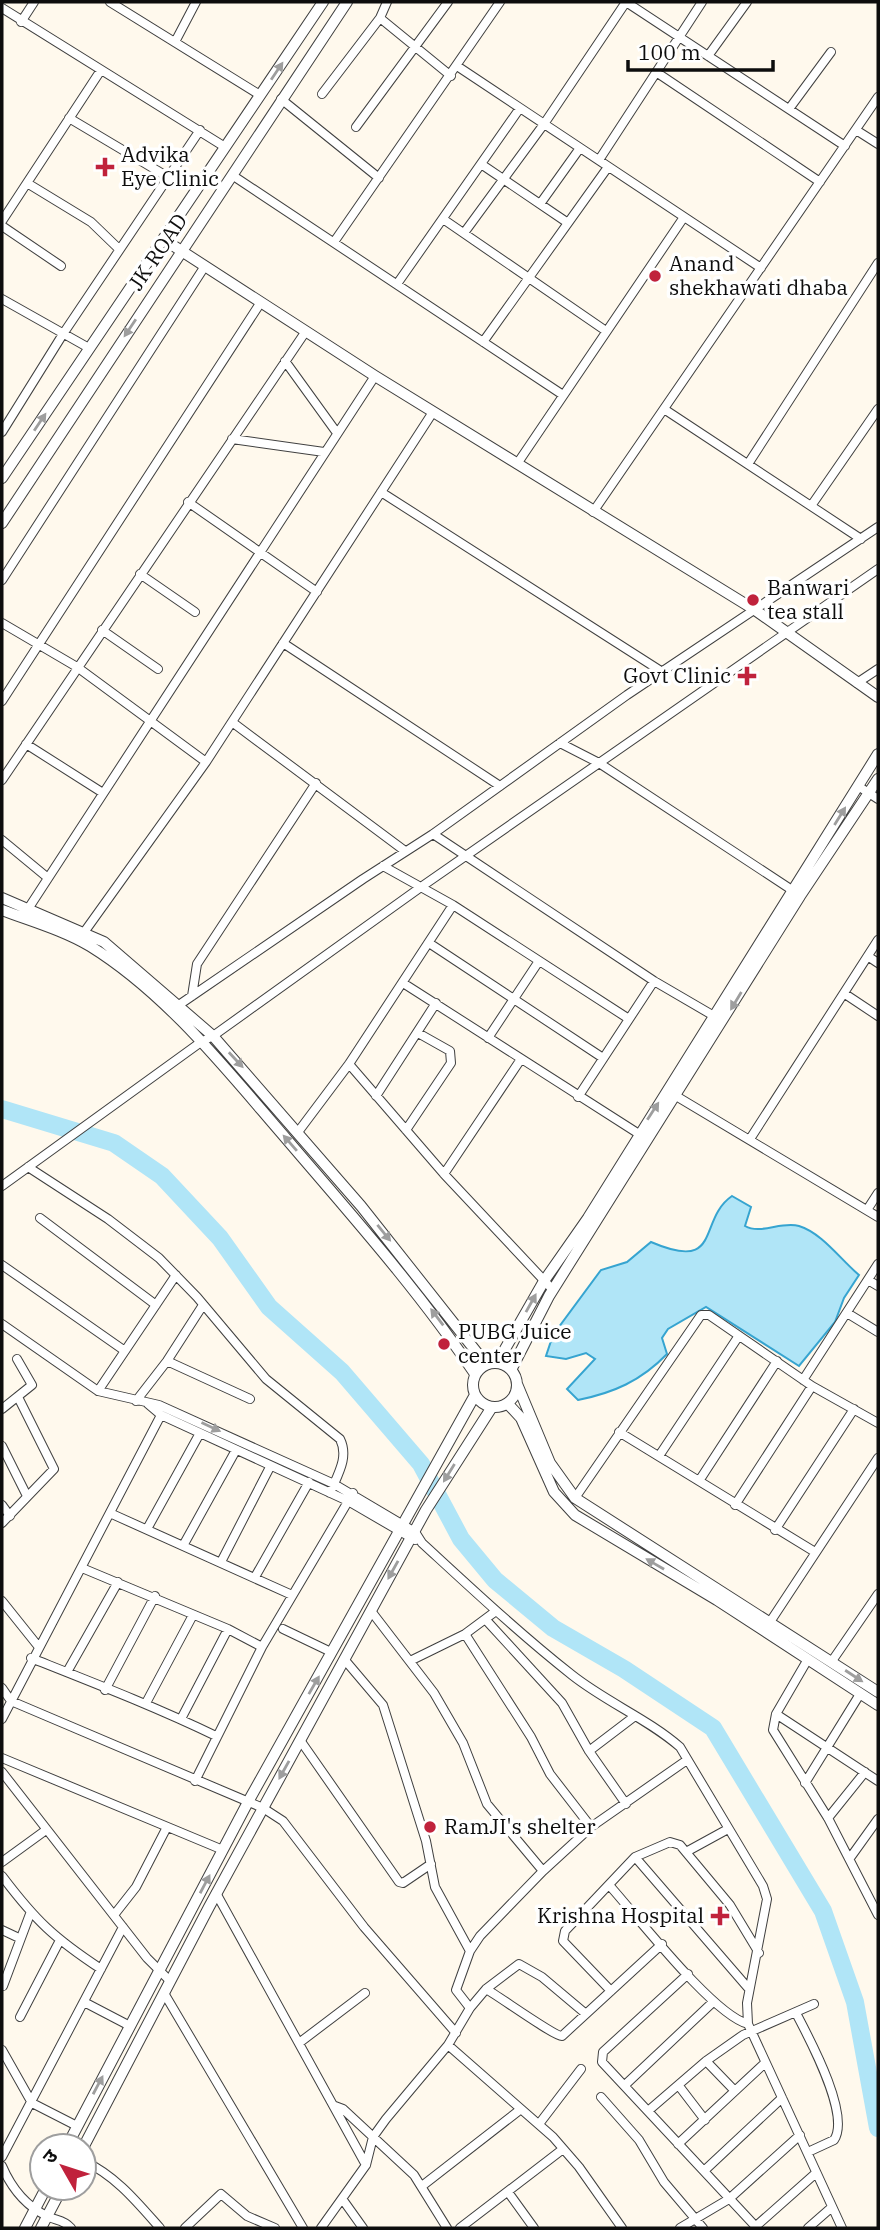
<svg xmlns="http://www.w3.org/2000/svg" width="880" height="2230" font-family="'IBM Plex Serif','Noto Sans Devanagari',serif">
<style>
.water{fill:#b0e5f7;stroke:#36a4d0;stroke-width:2}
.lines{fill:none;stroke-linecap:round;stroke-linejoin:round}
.river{stroke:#b0e5f7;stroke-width:18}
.minor-casing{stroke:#404040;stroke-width:10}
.tertiary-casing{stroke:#404040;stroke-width:12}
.minor{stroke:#fff;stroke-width:8}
.tertiary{stroke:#fff;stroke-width:10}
.oneway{fill:#9e9e9e}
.poi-dot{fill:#c0223c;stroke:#fff;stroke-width:2.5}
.labels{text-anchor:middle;stroke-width:7;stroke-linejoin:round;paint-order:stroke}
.poi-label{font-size:21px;fill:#0d0d0d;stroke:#fff;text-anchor:start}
.street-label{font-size:21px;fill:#0d0d0d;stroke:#fff}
</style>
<rect width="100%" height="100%" fill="#fff9ed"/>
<path class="water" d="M732 1196 751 1207 745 1226C761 1235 781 1221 799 1226 822 1233 841 1260 859 1275L844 1298 835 1322 799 1366 706 1307 668 1329 662 1338 667 1354C641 1381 613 1393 578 1400L567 1389 595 1359 586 1353 566 1359 546 1356 553 1335 601 1270 627 1262 651 1242C723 1273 697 1220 732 1196Z"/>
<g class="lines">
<path class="river" d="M2 1109 114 1143 162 1176 220 1238 269 1307 342 1372 421 1464 461 1539 495 1580 553 1628 624 1669 713 1728 823 1911 855 2002 878 2128"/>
<g class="minor-casing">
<path id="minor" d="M110 2 260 95
M626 2 845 146
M2 8 225 147
M380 18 451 76
M21 22 34 2
M175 42 196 2
M708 56 747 2
M457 66 761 268
M656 72 820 182
M322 94 380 18 387 2
M281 99 379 178
M789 109 831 52
M69 118 168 177
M356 127 448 2
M856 130 878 144
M599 160 702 2
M481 164 568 223
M232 175 563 395
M27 183 91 222 119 249
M540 204 580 148
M443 219 606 331
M2 221 101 70
M2 226 61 266
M464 233 544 124 626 2
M334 242 500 2
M397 284 520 108
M2 299 89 348
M483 342 608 167
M285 361 337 433
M664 409 861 539
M2 432 63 334 200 130
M232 439 324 452
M517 464 684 217
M748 464 878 263
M381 492 664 673
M188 502 317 592
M811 506 878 409
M593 512 878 97
M140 574 195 612
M2 580 205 266
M2 623 77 667 206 762
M102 630 158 669
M283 643 500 786
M857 683 878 669
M2 701 261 302
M232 722 405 851
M560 743 599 763 798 894
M26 744 103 793
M2 780 306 331
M858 786 878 799
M433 834 654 981 714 1016
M2 840 48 878
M383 866 453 905 629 1019
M28 909 375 376
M80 938 206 762 433 412
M429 943 603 1058
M869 957 878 963
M403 983 639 1134
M845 994 878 1016
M192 996 197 964 316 783
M173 1009 363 879 433 834 627 695 878 527
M488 1038 539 961
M349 1064 444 1174 553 1290
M671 1093 878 1217
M376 1096 436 1003
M578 1097 654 981
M406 1130 451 1063 450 1051 418 1033
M298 1132 349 1064 453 905
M750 1139 878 940
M28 1167 108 1219 159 1258 197 1297 266 1379 340 1439C349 1457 338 1474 330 1493
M444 1174 521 1059
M2 1186 201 1042 213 1036 421 887 878 569
M867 1210 878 1193
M40 1218 156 1305
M2 1265 125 1351
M868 1280 878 1286
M847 1313 878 1332
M2 1324 98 1391 159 1405 334 1484 415 1532 422 1543C471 1588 520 1634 572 1675 606 1702 648 1719 680 1747L763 1886 767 1899 747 2003 748 2024 842 2228
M167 1361 250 1399
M803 1380 878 1264
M98 1391 176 1275
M136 1401 167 1361 203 1305
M148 1404 161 1415 348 1501 415 1540
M2 1409 32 1385 17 1359
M619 1432 815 1552
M2 1446 27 1496
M659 1456 738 1337
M699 1481 777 1361
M575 1498 701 1315H709L812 1386 878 1423
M2 1505 10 1516
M735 1505 812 1386
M112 1514 292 1595
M2 1523 54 1469 18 1397
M147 1529 200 1433
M775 1530 854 1409
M184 1544 236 1450
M221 1562 270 1467
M82 1568 228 1629 262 1647
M255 1577 309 1482
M2 1601 38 1646
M371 1611 434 1693 463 1743 487 1804 543 1871
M486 1620 562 1703 589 1751 626 1804
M770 1622 878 1458
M283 1629 331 1652 330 1656
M465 1634 531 1737 550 1774 591 1827
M31 1658C94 1683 156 1707 216 1736
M344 1659 383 1705 426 1841 435 1887 470 1951
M808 1659 776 1714 773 1730 828 1818 878 1915
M412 1660 465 1634 496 1611
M832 1661 878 1594
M67 1672 118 1582
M2 1688 11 1701 263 1808 283 1821 364 1927 456 2033
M105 1690 155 1596
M146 1703 193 1615
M776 1714 878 1781
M2 1719 161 1415
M181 1719 228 1629
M300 1740 399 1882 403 1883 431 1864
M589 1751 635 1716
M2 1758 223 1850
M2 1772 147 1958 170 1981
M195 1781 262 1647 353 1493
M805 1783 860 1694
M828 1818 865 1772
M686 1852 728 1829
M635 1857 749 1989
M850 1858 878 1819
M2 1862 46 1830
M2 1876C36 1921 54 1938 101 1969
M609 1885C637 1916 713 2015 748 2024
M216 1893 366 2165
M114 1915 136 1887 167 1827
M2 1930 19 1938
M688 1974 603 2052 602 2062 757 2228
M3 1986 30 1914
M486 1989C500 1997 554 2036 562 2036L662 1944
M611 1991 563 1941 565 1931 635 1857 670 1842 680 1845 730 1905 759 1953
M164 1993 303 2228
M84 2002 130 2026
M470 2008 456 1990 470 1951 480 1936 543 1871 591 1827 687 1760
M796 2013C809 2038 851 2115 834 2140L808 2152
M20 2017 59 1942
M299 2043 365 1993
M448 2045 553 2137 579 2167 622 2228
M2 2050 32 2103 77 2126
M706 2061 734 2090
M625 2085 713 2002
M679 2086 705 2120
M601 2097 639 2140 664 2182 703 2228
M335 2106 343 2109 414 2175 447 2228
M648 2111 706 2061 743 2035 814 2004
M539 2124 581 2069
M678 2144 765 2063
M2 2157 123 1927
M84 2161C116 2176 137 2202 160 2228
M2 2166C11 2187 26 2206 47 2216 56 2221 63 2219 71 2228
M705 2170 782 2098
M422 2186 521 2109
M508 2192 534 2228
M343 2200 363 2228
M755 2227 816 2173
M185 2228 221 2194 247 2216 275 2228
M321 2228 366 2165 373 2137 386 2119 448 2045 470 2008 486 1989 519 1964 542 1977 586 2014
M460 2228 563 2149
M680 2228 729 2199 800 2135
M808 2228 832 2207"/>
</g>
<g class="tertiary-casing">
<path id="tertiary" d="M163 239 375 376 755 610 878 697
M2 478 323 2
M2 523 347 2
M2 898 104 942 213 1036 361 1206 486 1364
M2 910C31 921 63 930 90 946 169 995 229 1073 289 1142 354 1218 419 1291 475 1374
M473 1385a22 22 0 1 1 44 0a22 22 0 1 1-44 0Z
M497 1363 544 1281 588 1218 878 754
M511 1370 549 1296 800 896 878 779
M517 1384 550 1463 575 1498 878 1692
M508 1404 521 1418 554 1492 575 1515 717 1600 878 1705
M67 2146 248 1802 475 1395
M84 2146 209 1907 426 1510 492 1407
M25 2228 46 2188
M41 2228 62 2188"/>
</g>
<use href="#minor" class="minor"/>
<use href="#tertiary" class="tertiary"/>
</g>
<defs><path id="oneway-solid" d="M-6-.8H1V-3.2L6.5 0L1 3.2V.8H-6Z" transform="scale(1.75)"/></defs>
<g class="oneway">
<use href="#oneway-solid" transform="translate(277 71) rotate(-56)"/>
<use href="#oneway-solid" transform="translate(130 328) rotate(124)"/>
<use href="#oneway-solid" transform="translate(40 422) rotate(-56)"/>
<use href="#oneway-solid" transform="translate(840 816) rotate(-58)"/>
<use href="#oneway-solid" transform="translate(736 1001) rotate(121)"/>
<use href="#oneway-solid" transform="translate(236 1060) rotate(47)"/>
<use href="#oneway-solid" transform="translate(653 1111) rotate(-57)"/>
<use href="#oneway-solid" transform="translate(290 1143) rotate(-131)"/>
<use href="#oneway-solid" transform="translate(384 1233) rotate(51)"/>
<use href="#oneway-solid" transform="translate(531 1303) rotate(-61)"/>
<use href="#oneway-solid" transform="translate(437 1317) rotate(-127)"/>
<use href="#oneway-solid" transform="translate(211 1427) rotate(25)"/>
<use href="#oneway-solid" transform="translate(449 1473) rotate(122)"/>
<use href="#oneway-solid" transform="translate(655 1564) rotate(-150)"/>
<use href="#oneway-solid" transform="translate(393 1570) rotate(119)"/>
<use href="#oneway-solid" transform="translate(854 1676) rotate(33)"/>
<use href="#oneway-solid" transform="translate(314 1685) rotate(-60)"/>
<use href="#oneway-solid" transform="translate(284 1770) rotate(119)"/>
<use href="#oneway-solid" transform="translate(205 1884) rotate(-62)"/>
<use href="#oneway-solid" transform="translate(98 2085) rotate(-62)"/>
</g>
<g class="poi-dot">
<path d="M101.5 156.5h7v7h7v7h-7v7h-7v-7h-7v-7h7z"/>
<circle cx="655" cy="276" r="7"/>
<circle cx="753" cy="600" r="7"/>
<path d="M743.5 665.5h7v7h7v7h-7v7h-7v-7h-7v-7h7z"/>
<circle cx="444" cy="1344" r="7"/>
<circle cx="430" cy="1827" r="7"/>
<path d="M716.5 1905.5h7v7h7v7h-7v7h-7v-7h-7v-7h7z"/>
</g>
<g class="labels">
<g class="poi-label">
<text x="121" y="162">Advika<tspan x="121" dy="24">Eye Clinic</tspan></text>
<text x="669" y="271">Anand<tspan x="669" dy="24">shekhawati dhaba</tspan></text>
<text x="767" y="595">Banwari<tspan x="767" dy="24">tea stall</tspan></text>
<text x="731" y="683" text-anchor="end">Govt Clinic</text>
<text x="458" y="1339">PUBG Juice<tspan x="458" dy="24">center</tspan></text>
<text x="444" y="1834">RamJI's shelter</text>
<text x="704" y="1923" text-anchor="end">Krishna Hospital</text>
</g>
<g class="street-label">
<text transform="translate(158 252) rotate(-56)" y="7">JK ROAD</text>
</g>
</g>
<rect width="880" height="2230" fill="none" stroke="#0d0d0d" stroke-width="7"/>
<g transform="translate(63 2167) rotate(309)"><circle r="33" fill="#ffffff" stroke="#9e9e9e" stroke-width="2"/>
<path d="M0-5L12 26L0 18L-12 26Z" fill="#c0223c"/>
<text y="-10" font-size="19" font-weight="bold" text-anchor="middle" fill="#0d0d0d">उ</text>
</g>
<path d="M628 60v10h145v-10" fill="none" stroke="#0d0d0d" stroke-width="3.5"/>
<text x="638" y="60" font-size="21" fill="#0d0d0d" stroke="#ffffff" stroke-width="5" paint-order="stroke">100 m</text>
</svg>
